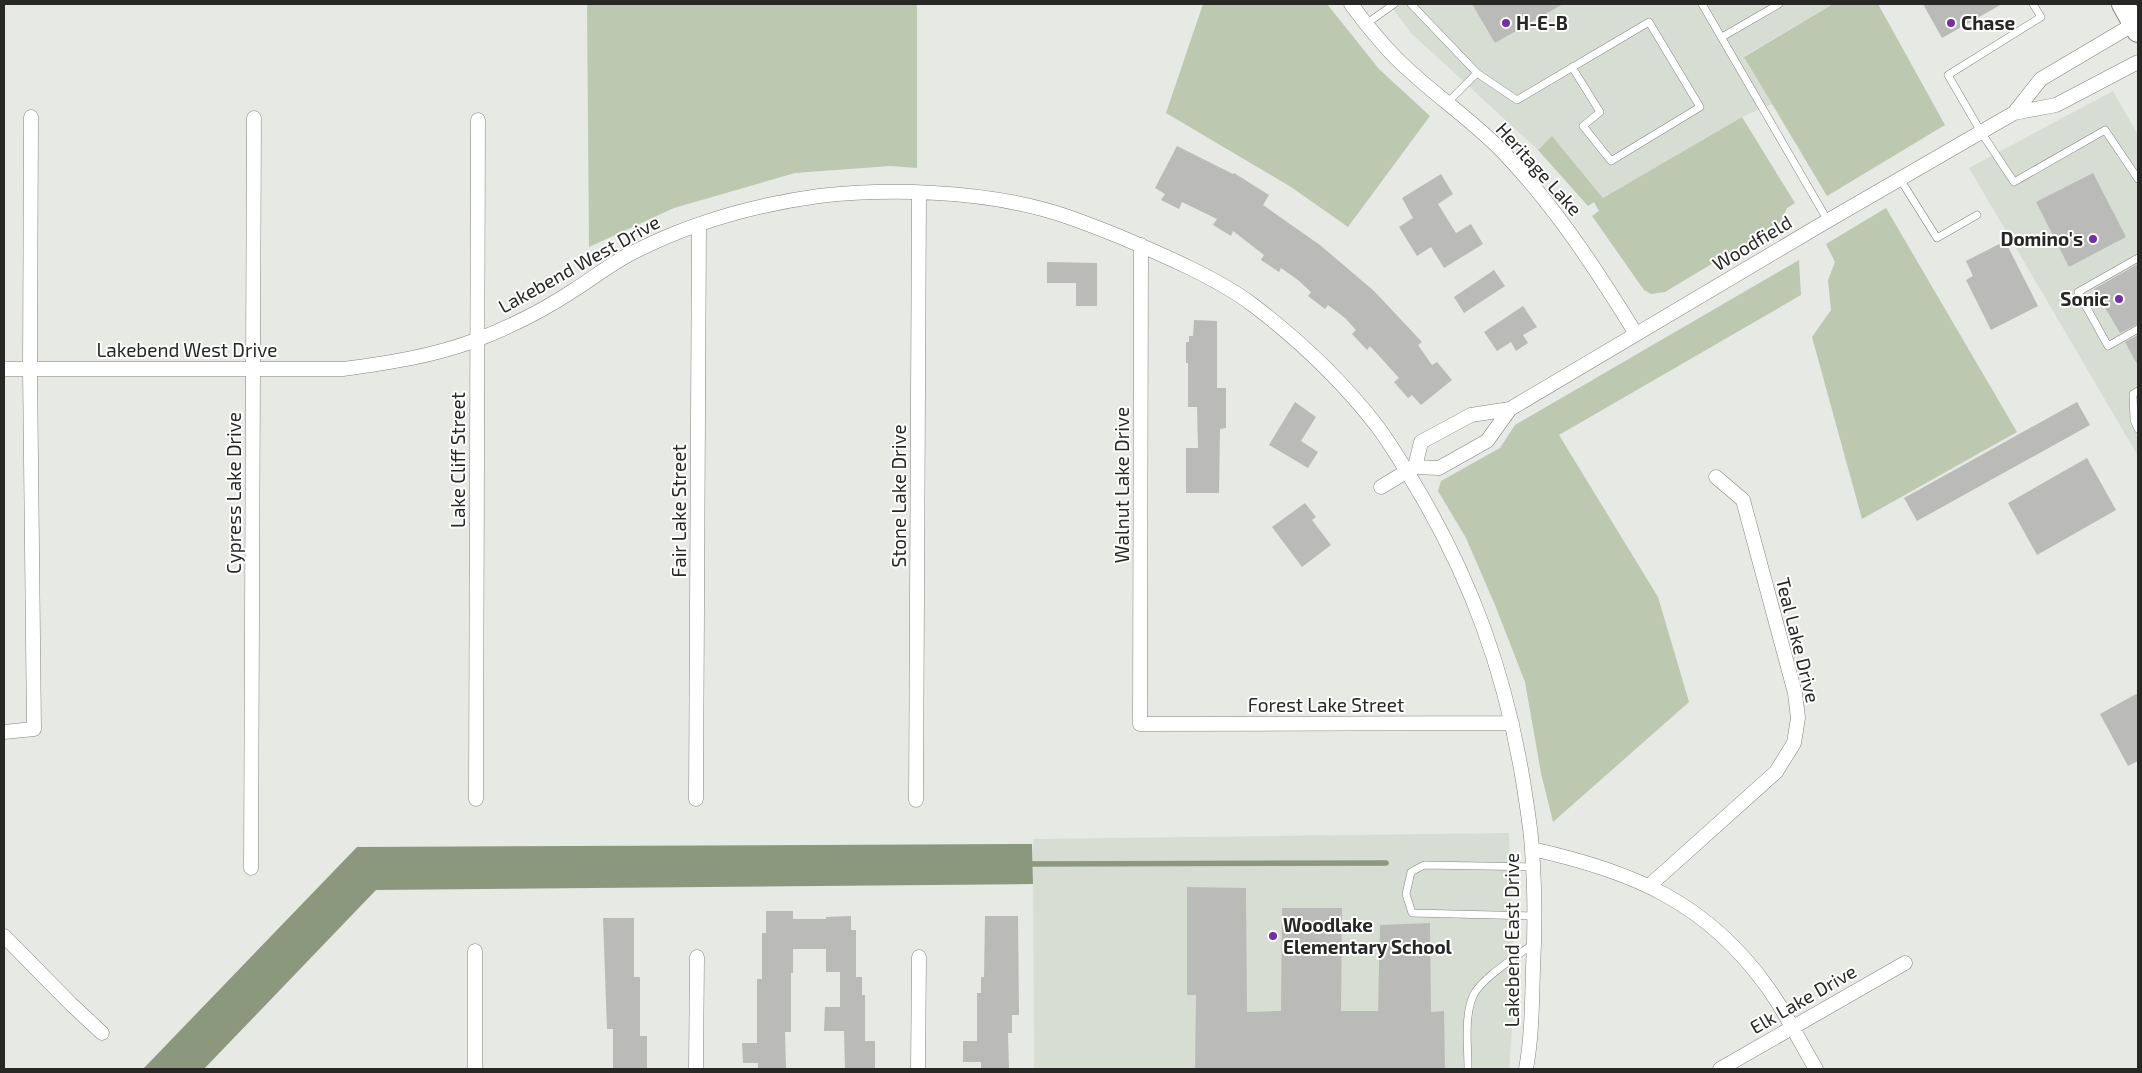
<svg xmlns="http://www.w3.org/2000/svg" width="2142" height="1073" font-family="'Exo 2',sans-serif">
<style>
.built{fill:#d8ddd3}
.green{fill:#bdc8b1}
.water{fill:#8c987e}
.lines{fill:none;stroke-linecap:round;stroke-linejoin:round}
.stream{stroke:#8c987e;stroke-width:5.5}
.building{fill:#babbb8}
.service-casing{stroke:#838582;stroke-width:8}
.minor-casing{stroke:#838582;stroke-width:15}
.primary-casing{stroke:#838582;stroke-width:24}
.service{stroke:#fff;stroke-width:7}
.minor{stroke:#fff;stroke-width:14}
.primary{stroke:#fff;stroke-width:22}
.poi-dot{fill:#742fa3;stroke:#fff;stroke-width:2}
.labels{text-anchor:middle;stroke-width:4;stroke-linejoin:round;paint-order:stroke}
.poi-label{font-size:19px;font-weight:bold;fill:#272826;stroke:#fff;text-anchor:start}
.street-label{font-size:19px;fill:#272826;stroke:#fff}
</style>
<rect width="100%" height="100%" fill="#e7e9e5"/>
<path class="built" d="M1389 4H1833L1744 56 1772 104 1742 117 1603 198 1553 137 1538 150 1411 33Z
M2113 91 2138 135V456L1969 168Z
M1509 833 1515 989 1509 1069H1034L1033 839Z"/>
<path class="green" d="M587 4H917V168L890 166 795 173 674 208 589 247Z
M1203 4H1327L1379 69 1430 116 1348 227 1291 187 1166 113Z
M1833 4H1878L1945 125 1827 196 1744 57Z
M1742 117 1795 203 1787 208 1780 223 1665 292 1651 294 1644 290 1592 216 1599 211 1594 202 1588 206 1538 150 1552 136 1603 198Z
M1886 208 2017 432 1862 519 1812 337 1831 310 1828 280 1835 262 1826 244Z
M1799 260 1801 295 1559 435 1658 597 1689 702 1553 822 1541 773 1525 682 1495 605 1466 538 1438 491 1441 481 1500 448 1515 425Z"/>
<path class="water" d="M1032 844 1033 884 376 890 204 1069H143L357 847Z"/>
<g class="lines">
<path class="stream" d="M1025 864 1386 863"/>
</g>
<path class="building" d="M1472 4H1563L1495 43Z
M1923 4H2002L1942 38Z
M1177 146 1233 174 1234 173 1269 195 1263 205 1320 245 1374 291 1422 342 1418 345 1432 365 1437 362 1452 380 1421 405 1412 395 1408 398 1394 382 1399 378 1370 346 1367 350 1352 334 1356 330 1345 318 1328 305 1325 309 1308 296 1311 292 1298 280 1281 268 1279 272 1261 260 1264 255 1233 231 1231 236 1213 225 1217 219 1182 202 1179 209 1161 200 1165 194 1155 188Z
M2093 173 2126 237 2069 267 2036 202Z
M1441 174 1453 194 1438 204 1456 233 1471 224 1483 244 1444 268 1431 247 1417 256 1399 227 1413 218 1402 198Z
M2005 241 2038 306 1991 330 1966 280 1973 276 1966 261Z
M1047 262 1097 263V306H1076V283H1047Z
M2138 264V324L2120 333 2094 289Z
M1494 270 1505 286 1464 313 1454 297Z
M1523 306 1537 327 1523 335 1528 343 1516 351 1511 342 1497 351 1484 332Z
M1194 320 1217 321V388H1226V428L1220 429 1219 493H1186V448H1198L1197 407H1188V363H1186V342H1189V336H1193Z
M2138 335V366L2125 342Z
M1295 402 1316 417 1301 441 1318 452 1308 468 1269 445Z
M2077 402 2090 425 1917 521 1904 498Z
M2087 458 2116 510 2037 555 2008 503Z
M1305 503 1316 517 1312 520 1331 545 1302 567 1272 527Z
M2138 693V761L2128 766 2100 714Z
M1187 887 1246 888 1247 1012 1281 1011 1282 908H1342L1341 1011H1378L1380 925 1430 923 1431 1012 1444 1011 1445 1069H1195L1196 995H1187Z
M766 911H793V919H826V917L851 916V930H856V977H862V995H865V1041H875V1069H845L844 1031H824L825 1007H840V972H826V949H793V973H791V1032H785L786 1069H758V1063H743L742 1043H757V979H762V933H766Z
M985 916H1018L1019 1015H1012V1033H1008L1009 1069H981V1062H963V1041H977V993H981V977H984Z
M603 918H634V977H640V1036H647V1069H613V1029H607Z"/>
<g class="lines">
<g class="service-casing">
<path id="service" d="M1411 4 1477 73 1517 100 1649 22 1700 107 1611 161 1583 126 1600 112 1572 67
M1702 4 1828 221
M2033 4 2041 17 1948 75 1981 132 2014 182 2105 130 2138 179
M1366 24 1394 4
M1722 37 1779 4
M1447 103 1477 73
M1900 179 1937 238 1977 215
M2138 258 2078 292 2108 346 2138 329
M2138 391 2133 394 2134 420 2138 429
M1533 867 1424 865 1411 872 1406 894 1412 913 1534 916
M1468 1069C1468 1046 1464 1017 1473 996 1481 978 1518 956 1534 943"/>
</g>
<g class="minor-casing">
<path id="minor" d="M1351 4C1365 23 1380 42 1397 59 1430 92 1470 118 1502 151 1555 206 1596 269 1636 334
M2014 113 2041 79 2134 24
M1141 245 1140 724 1512 723
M4 369H343C388 363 434 356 476 340 510 327 544 310 574 290 592 279 609 265 628 255 687 224 753 205 819 196 889 188 978 191 1046 210 1072 217 1098 228 1123 238 1163 255 1219 279 1253 305 1299 340 1342 381 1377 426 1390 443 1401 462 1412 480 1471 577 1506 674 1524 787 1527 808 1531 829 1532 850 1535 889 1535 930 1533 969 1532 1002 1532 1036 1526 1069
M1415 467 1421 442 1471 415 1510 409 1822 224 2014 113 2056 105 2138 62
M1415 467 1439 468 1487 441 1510 409
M1381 487 1414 467
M4 732 34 729 30 369 31 117
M476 799 478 120
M696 799 699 225
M916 800 919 193
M1532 849C1632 871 1707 902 1768 988 1786 1013 1800 1042 1816 1069
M251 868 254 118
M1650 885 1776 772 1794 743 1798 718 1795 693 1743 500 1716 477
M4 936 71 1004 102 1033
M475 1069V951
M696 1069 697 957
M918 1069 919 957
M1720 1069 1905 963"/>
</g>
<g class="primary-casing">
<path id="primary" d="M2123 4 2138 31"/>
</g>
<use href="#service" class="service"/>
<use href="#minor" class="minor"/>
<use href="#primary" class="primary"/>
</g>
<g class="poi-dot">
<circle cx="1506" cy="23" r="5"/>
<circle cx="1951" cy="23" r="5"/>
<circle cx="2093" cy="239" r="5"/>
<circle cx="2119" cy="299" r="5"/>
<circle cx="1273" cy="936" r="5"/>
</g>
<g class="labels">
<g class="poi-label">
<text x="1516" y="30">H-E-B</text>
<text x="1961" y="30">Chase</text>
<text x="2083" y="246" text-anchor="end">Domino's</text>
<text x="2109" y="306" text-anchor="end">Sonic</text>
<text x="1283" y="932">Woodlake<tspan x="1283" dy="22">Elementary School</tspan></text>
</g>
<g class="street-label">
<text transform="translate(1539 169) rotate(48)" y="7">Heritage Lake</text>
<text transform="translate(1752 243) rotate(-31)" y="7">Woodfield</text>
<text transform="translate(579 264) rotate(-29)" y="7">Lakebend West Drive</text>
<text x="187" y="357">Lakebend West Drive</text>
<text transform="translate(458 460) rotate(-90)" y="7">Lake Cliff Street</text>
<text transform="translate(1122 485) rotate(-90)" y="7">Walnut Lake Drive</text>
<text transform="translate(234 493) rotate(-90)" y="7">Cypress Lake Drive</text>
<text transform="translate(899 496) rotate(-90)" y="7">Stone Lake Drive</text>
<text transform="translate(679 511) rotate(-90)" y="7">Fair Lake Street</text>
<text transform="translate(1798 640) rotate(76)" y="7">Teal Lake Drive</text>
<text x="1326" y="712">Forest Lake Street</text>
<text transform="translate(1512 940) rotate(-90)" y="7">Lakebend East Drive</text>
<text transform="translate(1803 999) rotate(-30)" y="7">Elk Lake Drive</text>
</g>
</g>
<rect width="2142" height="1073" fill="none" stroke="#272826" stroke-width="10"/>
</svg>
